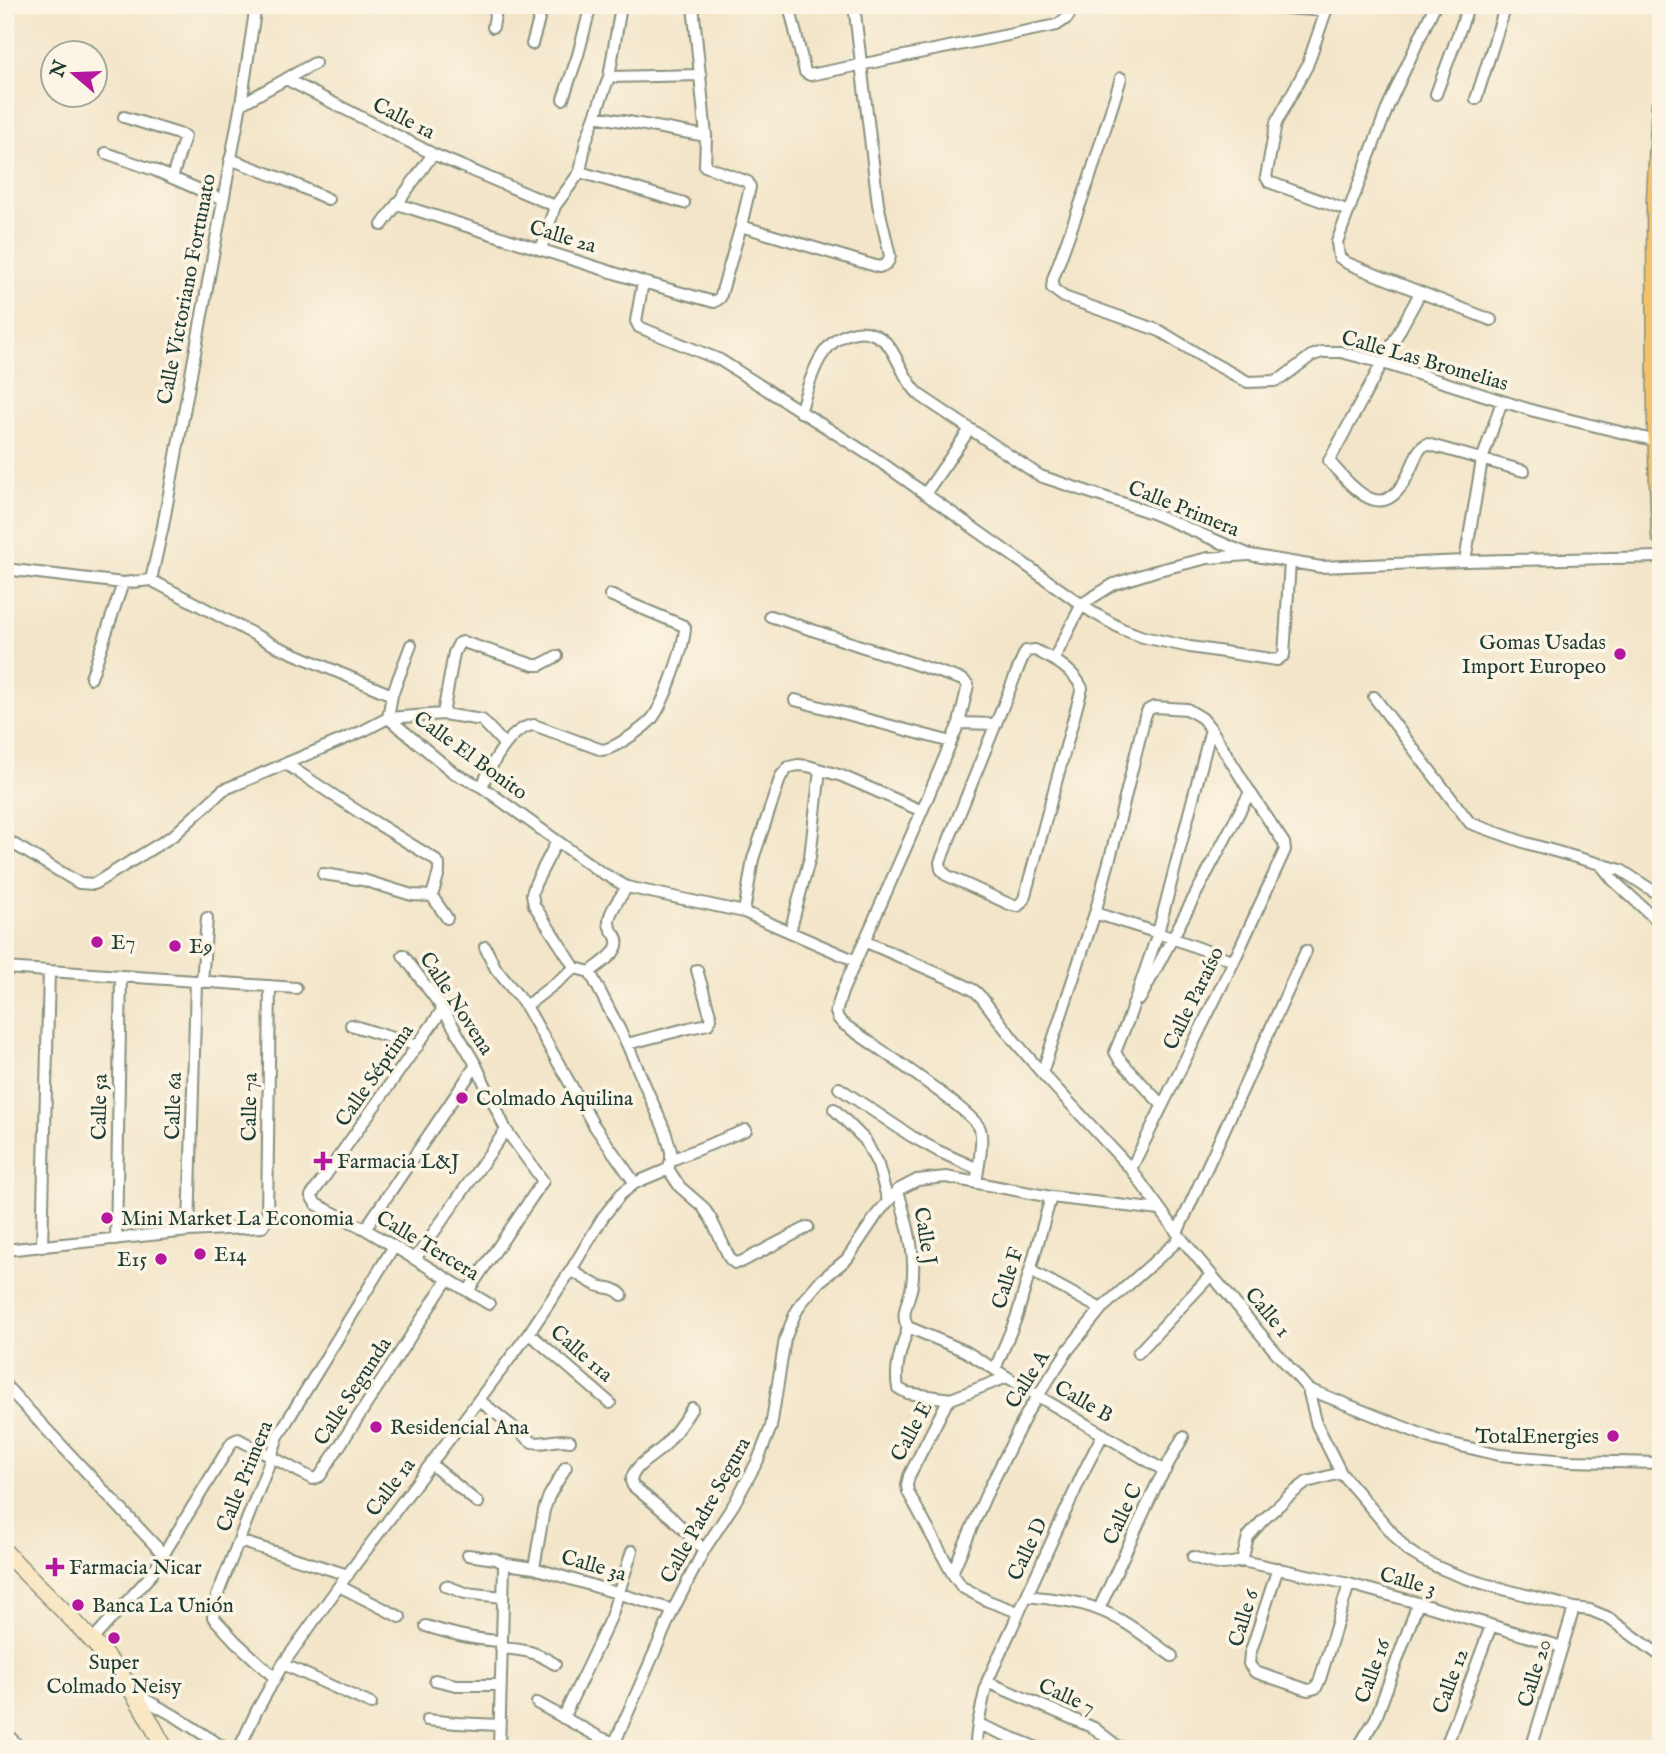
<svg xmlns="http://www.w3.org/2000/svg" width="1666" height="1754" font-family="'IM FELL English',serif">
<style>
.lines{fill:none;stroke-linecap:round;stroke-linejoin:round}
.minor-casing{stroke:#89917e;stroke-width:14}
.secondary-casing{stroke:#89917e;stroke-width:19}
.primary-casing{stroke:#89917e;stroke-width:21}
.minor{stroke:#fff;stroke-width:10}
.secondary{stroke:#fae7c3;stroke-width:16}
.primary{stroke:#f3c26a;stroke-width:18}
.poi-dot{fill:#b5179e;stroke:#fcf5e5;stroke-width:2.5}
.labels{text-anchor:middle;stroke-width:7;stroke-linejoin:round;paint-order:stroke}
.street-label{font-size:21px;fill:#1f3d34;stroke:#fcf5e5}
.poi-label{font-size:21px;fill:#1f3d34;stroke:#fcf5e5;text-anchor:start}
</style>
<rect width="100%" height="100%" fill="#fcf5e5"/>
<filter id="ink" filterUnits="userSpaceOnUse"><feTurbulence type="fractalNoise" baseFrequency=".0143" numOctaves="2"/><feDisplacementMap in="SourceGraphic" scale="14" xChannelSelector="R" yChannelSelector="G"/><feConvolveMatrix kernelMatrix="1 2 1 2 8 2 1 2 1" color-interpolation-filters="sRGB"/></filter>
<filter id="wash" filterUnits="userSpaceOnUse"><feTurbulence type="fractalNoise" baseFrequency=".00686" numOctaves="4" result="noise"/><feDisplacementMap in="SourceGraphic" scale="28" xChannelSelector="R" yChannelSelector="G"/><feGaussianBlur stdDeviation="1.57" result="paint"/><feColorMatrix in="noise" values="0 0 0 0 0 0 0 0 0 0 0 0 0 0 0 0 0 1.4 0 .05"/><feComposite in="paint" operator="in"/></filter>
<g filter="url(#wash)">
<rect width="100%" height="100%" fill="#f3e5c9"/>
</g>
<g filter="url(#ink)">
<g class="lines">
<g class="minor-casing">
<path id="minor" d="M789 5 805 72 810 75 1057 25 1067 18 1075 5
M1246 5 1326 11
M1331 5 1326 11 1307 66 1276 123 1266 177 1269 182 1349 211
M1435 5 1389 104 1368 159 1337 242 1339 257 1347 263 1369 272 1491 320
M493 27 497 5
M532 44 543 5
M609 77 701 75
M1121 78 1089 180 1053 279 1052 288 1064 297 1160 331 1209 361 1248 382 1274 381 1282 378 1311 356 1322 352H1341L1383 363 1534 411 1661 442
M286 79 315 63
M1436 94 1469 5
M563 99 578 55 591 5
M1476 99 1506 5
M241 104 286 79 433 154 555 206
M595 116 706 136
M124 117 185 136 172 178
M106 153 154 170 223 200
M230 159 283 179 328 199
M580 172 684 203
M397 204 643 282 714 302 720 298 741 226 750 187 748 182 705 166 706 136 693 5
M382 225 433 154
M741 226 879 267C886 265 889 263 890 256L878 204 854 5
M541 250 555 206 580 172 586 141 609 77 620 12 619 8 615 5
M643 282 636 321 639 327 720 360 879 461 1092 612 1122 629 1143 637 1190 647 1277 660 1284 655 1290 562
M1420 293 1329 461C1360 497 1387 526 1412 466 1416 457 1418 448 1427 444L1524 471
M800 412C810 382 818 338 856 332 868 330 881 336 889 346 900 362 906 383 921 396L1040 476 1152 513 1250 555 1321 567 1465 561 1661 557
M925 494 970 429
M1465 561 1482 460 1502 401
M5 569 123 583 151 580 276 646 392 695
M151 580 163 526 241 104 256 5
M770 616 963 680 968 685 959 723 922 811 842 992 836 1012 838 1018 842 1023C863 1038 975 1112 980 1129 984 1143 978 1168 976 1183
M1035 650C1053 659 1073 669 1082 688L1024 899 1018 906 1009 904 946 875 941 869 940 862 1022 659 1026 651Z
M1054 659 1082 604 1114 584 1155 571 1208 558 1248 555
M91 678 123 583
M1374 697 1470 823 1526 843 1621 870 1661 896
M795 700 951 742
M443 714 454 653 459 643 463 642 534 665H540L557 656
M388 718 454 773 482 787 599 871 627 887 744 912 856 961
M388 718 392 695 411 645
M959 723 996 724
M286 764 368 818 433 858 439 864V872L432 896 412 895 363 880 323 874
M482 787C490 766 510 727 534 725L602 750C614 749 641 730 650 721 663 708 684 648 685 628L684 626 610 595
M5 839 79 883 94 884 174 835 223 790 363 731 388 718 443 714 482 720 505 745
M557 841 535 884 532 894 534 905 575 968 590 972 627 1044 665 1131 671 1151V1160L668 1169 680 1187 703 1207 711 1219 730 1259 735 1263 741 1262 808 1227
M1601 865 1613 880 1661 924
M432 896 447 918
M744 912 753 859 781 776 789 767 798 765 808 766 842 776 922 811
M1095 913 1158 933 1234 961
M790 932 810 857 820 770
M864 941 962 984 975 991 982 998 1013 1039 1042 1073 1131 1169 1181 1238 1268 1343 1308 1389 1317 1425 1341 1473 1406 1549C1449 1581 1522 1592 1574 1608L1590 1610 1607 1617 1661 1656
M485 947 496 969 526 1006 593 1124 635 1183
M403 955 443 1009 476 1065 506 1130 543 1181 468 1291
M5 968 296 988
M590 972C601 963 625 950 615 935 612 930 608 927 609 921 610 909 621 897 627 887
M202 982 207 918
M1140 999 1250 792
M526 1006 575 968
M443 1009 311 1196 316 1204 365 1229 489 1304
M351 1025 418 1046
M627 1044 689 1028 708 1024 711 1018 697 970
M1042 1073 1095 913 1113 847 1145 716 1148 710 1154 707 1187 709 1202 718 1211 729 1158 933 1128 1020 1115 1052 1119 1059 1162 1105
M839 1088 911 1136 938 1151 978 1169
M834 1109 865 1140 878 1165 888 1201
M671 1160 746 1130
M1131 1169 1234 961 1285 850 1284 843 1250 792 1211 729
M898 1190C906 1221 917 1253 912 1285 910 1299 899 1315 908 1327
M365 1229 476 1065
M189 1231 196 981
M1177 1233 1306 951
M116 1239 121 976
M42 1247 49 971
M5 1250 189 1231 262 1227 267 1219 270 986
M415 1259 506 1130
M571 1270C579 1275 588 1281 596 1285 607 1290 612 1285 622 1295
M1031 1271 1101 1309
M908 1327 965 1351 1038 1396 1165 1471
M908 1327C902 1347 894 1367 898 1388L907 1393 951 1399
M529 1333 610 1403
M1138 1353 1211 1275
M995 1369 1017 1316 1051 1197
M1007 1377 951 1399 946 1404 909 1476 907 1485 908 1492 952 1573 962 1587 988 1601 1018 1612
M5 1385 164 1555
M1308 1389 1436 1440 1499 1455 1568 1461 1661 1463
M479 1400 532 1442C546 1445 555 1438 570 1441
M692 1408C684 1421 675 1433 665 1445 654 1457 634 1464 631 1481L633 1486 672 1518 704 1550
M431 1464 478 1503
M239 1541 348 1575
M468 1555 495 1559 506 1564
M1193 1557C1215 1565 1219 1566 1242 1561L1349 1584 1418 1603 1562 1647
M1242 1561 1248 1537 1263 1520 1289 1496 1307 1482 1341 1473
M534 1568 544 1510 549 1496 566 1467
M1278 1568 1250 1654 1249 1664 1255 1672 1308 1690 1316 1688 1320 1679 1349 1584
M952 1573 986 1495 1028 1411 1068 1350 1101 1309 1181 1238
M339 1586 400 1617
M446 1586 465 1593 503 1597
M1027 1596C1050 1599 1076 1600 1097 1609 1125 1619 1148 1639 1172 1656
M1099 1609 1156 1486 1183 1437
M426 1626C451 1634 475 1640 501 1641
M92 1640 151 1575 232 1442 238 1439 313 1479 320 1476 447 1280
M501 1648C526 1650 534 1651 555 1664
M283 1664 371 1704
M275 1678 235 1641 213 1617 217 1596 267 1469 278 1436 394 1246
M435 1680 456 1685H500
M987 1682 1094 1728 1117 1746 1128 1749
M135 1694 175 1716 226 1749
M537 1703 599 1737 615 1743
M563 1718 611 1617 632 1551
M427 1720 457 1723 499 1725
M978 1724 1040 1749
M5 1732 21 1749
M239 1749 256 1712 283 1664 339 1586 529 1333 571 1270 603 1217 621 1194 635 1183 668 1169
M499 1749 504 1567 506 1564 534 1568 673 1610
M612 1749 673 1610 704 1550 734 1504 758 1460 771 1427 785 1339 795 1314 802 1302 819 1282 847 1259 878 1213 898 1190 917 1180 946 1177 1051 1197 1160 1210
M975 1749 978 1724 987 1682 1084 1471 1103 1434
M1357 1749 1376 1718 1418 1603
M1445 1749 1491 1626
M1531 1749 1574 1608"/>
</g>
<g class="secondary-casing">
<path id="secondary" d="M5 1552C45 1594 89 1632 124 1679 140 1701 152 1725 165 1749"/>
</g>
<g class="primary-casing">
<path id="primary" d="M1661 104 1656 199 1657 429 1661 536"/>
</g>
<use href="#minor" class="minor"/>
<use href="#secondary" class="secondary"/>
<use href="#primary" class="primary"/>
</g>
</g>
<g class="poi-dot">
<circle cx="1620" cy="654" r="7"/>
<circle cx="97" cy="942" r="7"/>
<circle cx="175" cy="946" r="7"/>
<circle cx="462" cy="1098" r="7"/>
<path d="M319.5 1150.5h7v7h7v7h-7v7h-7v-7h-7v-7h7z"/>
<circle cx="107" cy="1218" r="7"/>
<circle cx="200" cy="1254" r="7"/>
<circle cx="161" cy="1259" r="7"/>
<circle cx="376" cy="1427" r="7"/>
<circle cx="1613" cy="1436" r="7"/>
<path d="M51.5 1556.5h7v7h7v7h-7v7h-7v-7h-7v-7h7z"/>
<circle cx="78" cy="1605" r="7"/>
<circle cx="114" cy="1638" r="7"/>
</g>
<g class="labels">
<g class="street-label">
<text transform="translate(404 118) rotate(27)" y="7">Calle 1a</text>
<text transform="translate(563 236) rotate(17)" y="7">Calle 2a</text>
<text transform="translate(186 289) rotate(-79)" y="7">Calle Victoriano Fortunato</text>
<text transform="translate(1425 360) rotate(16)" y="7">Calle Las Bromelias</text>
<text transform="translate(1184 508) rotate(22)" y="7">Calle Primera</text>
<text transform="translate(471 755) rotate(36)" y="7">Calle El Bonito</text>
<text transform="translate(1193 998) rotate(-64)" y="7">Calle Paraíso</text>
<text transform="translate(457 1003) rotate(57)" y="7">Calle Novena</text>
<text transform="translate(374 1075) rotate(-55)" y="7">Calle Séptima</text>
<text transform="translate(173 1106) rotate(-88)" y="7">Calle 6a</text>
<text transform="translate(99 1107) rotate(-89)" y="7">Calle 5a</text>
<text transform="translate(249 1107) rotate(-89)" y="7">Calle 7a</text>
<text transform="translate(926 1236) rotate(81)" y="7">Calle J</text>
<text transform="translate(428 1245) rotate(31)" y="7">Calle Tercera</text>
<text transform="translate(1007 1278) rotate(-73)" y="7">Calle F</text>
<text transform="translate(1268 1312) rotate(50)" y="7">Calle 1</text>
<text transform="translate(582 1353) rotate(41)" y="7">Calle 11a</text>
<text transform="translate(1027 1379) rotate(-58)" y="7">Calle A</text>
<text transform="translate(352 1391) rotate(-57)" y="7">Calle Segunda</text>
<text transform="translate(1084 1401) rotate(30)" y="7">Calle B</text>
<text transform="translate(911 1431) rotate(-62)" y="7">Calle E</text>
<text transform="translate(244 1476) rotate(-68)" y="7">Calle Primera</text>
<text transform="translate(390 1487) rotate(-53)" y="7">Calle 1a</text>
<text transform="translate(705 1510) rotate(-61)" y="7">Calle Padre Segura</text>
<text transform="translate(1122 1514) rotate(-65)" y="7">Calle C</text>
<text transform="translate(1027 1549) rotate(-65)" y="7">Calle D</text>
<text transform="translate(594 1565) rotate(16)" y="7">Calle 3a</text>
<text transform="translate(1408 1581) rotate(16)" y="7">Calle 3</text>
<text transform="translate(1243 1618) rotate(-73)" y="7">Calle 6</text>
<text transform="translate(1372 1671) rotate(-70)" y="7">Calle 16</text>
<text transform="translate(1534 1673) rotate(-73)" y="7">Calle 20</text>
<text transform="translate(1450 1681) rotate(-70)" y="7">Calle 12</text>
<text transform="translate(1067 1696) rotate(24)" y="7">Calle 7</text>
</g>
<g class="poi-label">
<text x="1606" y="649" text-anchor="end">Gomas Usadas<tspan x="1606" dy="24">Import Europeo</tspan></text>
<text x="111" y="949">E7</text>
<text x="189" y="953">E9</text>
<text x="476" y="1105">Colmado Aquilina</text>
<text x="337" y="1168">Farmacia L&amp;J</text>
<text x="121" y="1225">Mini Market La Economia</text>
<text x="214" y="1261">E14</text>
<text x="147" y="1266" text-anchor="end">E15</text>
<text x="390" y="1434">Residencial Ana</text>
<text x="1599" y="1443" text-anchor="end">TotalEnergies</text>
<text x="69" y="1574">Farmacia Nicar</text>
<text x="92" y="1612">Banca La Unión</text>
<text x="114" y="1669" text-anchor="middle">Super<tspan x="114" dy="24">Colmado Neisy</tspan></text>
</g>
</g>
<rect width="1666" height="1754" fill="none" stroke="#fcf5e5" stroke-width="28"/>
<g transform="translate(74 74) rotate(289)"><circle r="33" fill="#fcf5e5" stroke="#a4ab9e" stroke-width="2"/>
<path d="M0-5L12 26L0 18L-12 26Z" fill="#b5179e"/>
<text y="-10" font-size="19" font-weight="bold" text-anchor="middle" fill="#1f3d34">N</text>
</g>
</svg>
